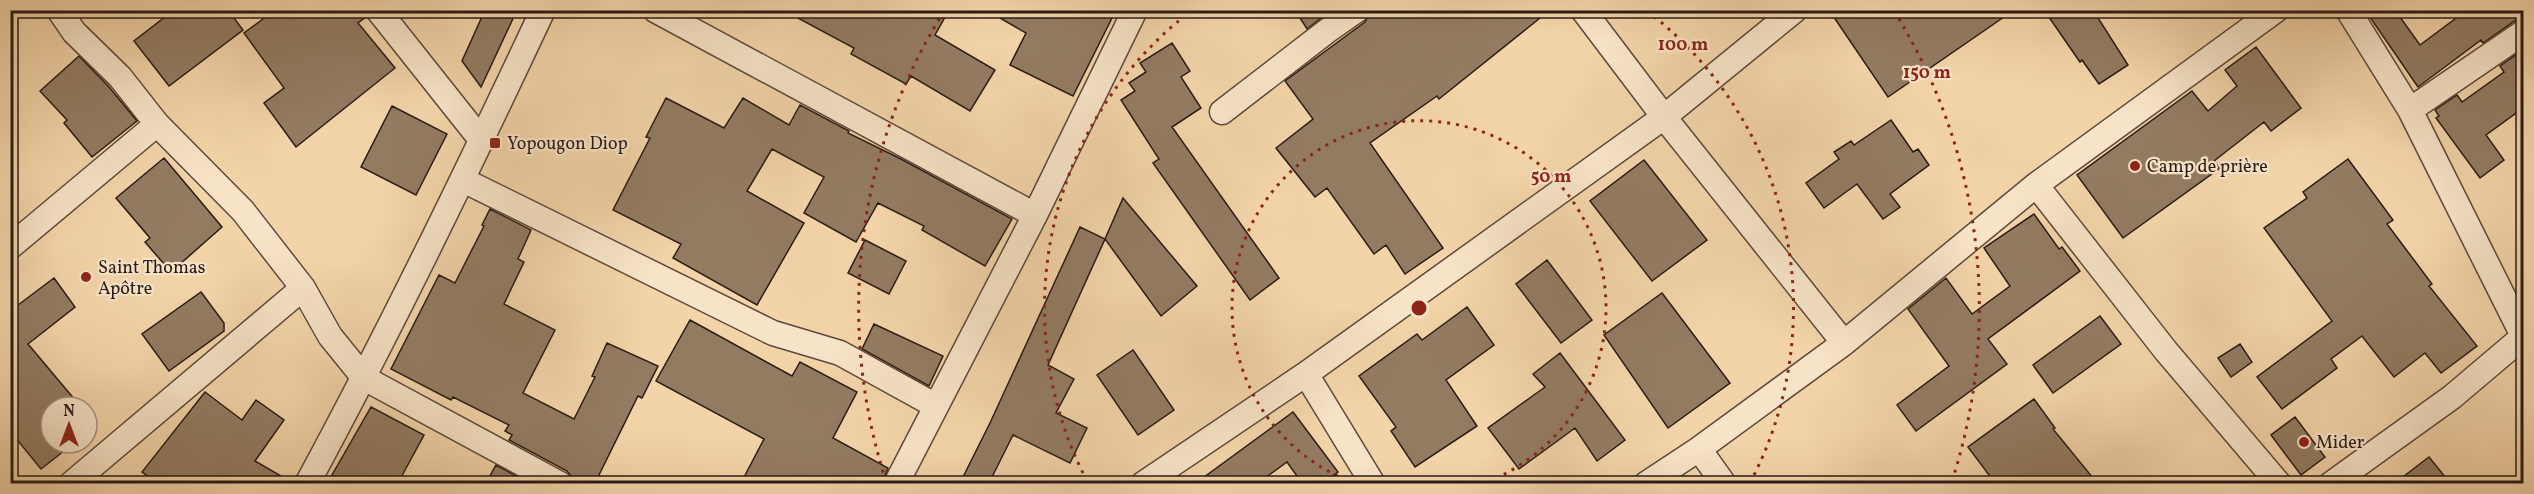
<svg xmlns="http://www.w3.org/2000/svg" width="2534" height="494" font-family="Vollkorn,serif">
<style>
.building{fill:#937b62;stroke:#2a1b16;stroke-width:1.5}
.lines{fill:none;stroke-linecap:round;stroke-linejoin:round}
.minor-casing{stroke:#5c493b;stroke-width:27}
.minor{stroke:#f7e3c7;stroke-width:24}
.ring{fill:none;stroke:#8f2418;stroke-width:3;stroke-dasharray:3 6}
.poi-dot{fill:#8f2418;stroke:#f7e3c7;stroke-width:2}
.labels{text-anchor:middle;stroke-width:4.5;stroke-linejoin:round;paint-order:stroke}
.poi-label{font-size:18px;fill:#2a1b16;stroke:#f7e3c7;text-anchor:start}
.centre{fill:#8f2418;stroke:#f7e3c7;stroke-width:3}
.ring-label{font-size:18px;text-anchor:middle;font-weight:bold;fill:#8f2418;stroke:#f7e3c7;stroke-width:4.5;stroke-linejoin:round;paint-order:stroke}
</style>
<rect width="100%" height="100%" fill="#f3d4a9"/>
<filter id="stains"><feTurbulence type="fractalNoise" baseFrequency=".00333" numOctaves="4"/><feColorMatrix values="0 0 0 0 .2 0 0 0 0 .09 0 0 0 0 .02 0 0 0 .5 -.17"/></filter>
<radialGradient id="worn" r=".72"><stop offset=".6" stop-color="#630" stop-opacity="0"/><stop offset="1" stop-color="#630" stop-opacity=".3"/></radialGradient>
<path class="building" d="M174 10H228L243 30 169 86 134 41Z
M275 10H364L366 17 358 23 395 68 296 147 264 103 284 88 244 33Z
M485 10H517L481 87 462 61Z
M783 10H949L935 35 995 70 970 111 911 76 906 84 851 54 854 48Z
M986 10H1097L1112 18 1073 96 1010 65 1026 33Z
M1295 10H1331L1307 29Z
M1371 10H1550L1439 99 1437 96 1370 143 1443 248 1405 274 1386 245 1374 254 1327 188 1315 197 1276 148 1313 119 1285 81 1365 22Z
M1829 10H2014L1888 97Z
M2044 10H2093L2128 65 2099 84 2082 60 2080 62Z
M2365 10H2395L2420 45 2467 10H2523V18L2516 20 2483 43 2481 40 2418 87Z
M1172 43 1190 71 1181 77 1201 108 1172 127 1279 278 1250 300 1153 163 1159 159 1121 100 1135 91 1129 83 1146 72 1140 63Z
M2256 47 2301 108 2271 131 2264 122 2214 161 2220 168 2123 238 2077 175 2192 91 2208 111 2237 86 2225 70Z
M2523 50V108L2486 135 2504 160 2480 178 2436 118 2439 116 2435 110 2457 95 2462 102 2504 72 2500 66Z
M79 56 109 87 137 121 92 157 64 123 67 120 40 91Z
M666 98 724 128 743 98 789 125 800 105 849 131 848 133 901 159 1012 219 985 266 922 230 924 226 878 203 856 242 804 213 824 177 772 149 747 191 804 223 757 305 673 258 681 244 613 210 650 138 646 137Z
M392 106 447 134 416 195 361 167Z
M1891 120 1913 152 1918 149 1929 165 1890 194 1900 207 1883 219 1857 184 1824 208 1806 183 1839 159 1834 152 1851 141 1854 145Z
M164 158 222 227 171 272 145 242 150 238 116 198Z
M2348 159 2393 220 2387 224 2432 284 2429 286 2477 346 2441 373 2425 353 2394 377 2362 336 2331 359 2337 368 2282 409 2257 377 2332 321 2264 228 2307 198 2303 192Z
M1644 160 1707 240 1652 281 1590 201Z
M1123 198 1197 286 1161 316 1105 239Z
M490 209 531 230 518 259 524 262 504 304 555 330 523 393 574 419 595 377 592 376 607 343 658 366 642 398 638 396 595 483H574L572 477 567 471 509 440 512 435 505 431 509 425 453 397 451 400 391 369 439 275 455 283 484 226 482 225Z
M2034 214 2059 249 2062 247 2080 271 1988 339 2007 364 1916 431 1897 405 1949 366 1908 309 1946 278 1972 314 2010 286 1984 248Z
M1080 227 1105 239 1048 365 1074 379 1056 413 1087 428 1070 463 1013 435 989 483H960L990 423Z
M865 240 906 261 889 294 848 273Z
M1547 260 1592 320 1561 343 1516 284Z
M54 278 75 307 28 344 81 407H51V443H74L41 469 10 431V311Z
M201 292 224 323V331L169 371 142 334Z
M1662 293 1730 383 1668 428 1604 335Z
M1467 307 1494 345 1446 380 1477 426 1415 467 1391 431 1396 427 1359 376 1417 334 1422 340Z
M2100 316 2121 344 2053 393 2033 365Z
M690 320 792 376 800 362 857 392 833 438 888 468 882 483H741L764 439 656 381Z
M874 324 943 356 929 386 862 349Z
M2240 344 2252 362 2231 377 2218 358Z
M1133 350 1174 410 1138 435 1097 375Z
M1560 353 1625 440 1597 461 1575 428 1519 469 1488 428 1545 387 1533 374Z
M205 392 242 420 256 400 284 420 255 461 293 483H157L142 472Z
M2034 399 2055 428 2053 429 2097 483H1995L1968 447Z
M371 407 424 435 398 483H347L332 475Z
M1293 412 1338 472 1322 483H1302L1287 462 1258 483H1196Z
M2295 417 2325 457 2301 475 2271 435Z
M2429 457 2450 483H2395Z
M496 465 529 483H486Z"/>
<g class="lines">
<g class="minor-casing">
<path id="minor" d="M59 10 74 32 120 77 157 124 243 211 303 288 330 336 364 378 560 484
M378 10 482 141
M655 10 1035 215
M1583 10 1664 117 1844 343
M2348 10 2410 110 2524 338
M2410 110 2524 32
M1222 112 1327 31 1357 10
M463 180 773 333 840 353 936 406
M2036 185 2166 351 2279 484
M10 247 157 124
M1306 374 1373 484
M1699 449 1724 484
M71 484 303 288
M307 484C391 329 468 170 543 10
M896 484 1035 215 1135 10
M1143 484 1306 374 1664 117 1795 10
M1646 484 1699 449 1844 343 2036 185 2276 10
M2331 484 2452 397 2524 336"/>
</g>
<use href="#minor" class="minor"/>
</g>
<g class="ring">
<path d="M1354 483A187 187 0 1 1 1484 483"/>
<path d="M1087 481A374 374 0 0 1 1191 11M1647 11A374 374 0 0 1 1751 481"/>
<path d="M886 481A560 560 0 0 1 944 11M1894 11A560 560 0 0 1 1952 481"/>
</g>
<g class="poi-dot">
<rect x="489" y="137" width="12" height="12" rx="3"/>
<circle cx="2135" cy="166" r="6"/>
<circle cx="86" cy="277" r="6"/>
<circle cx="2304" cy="442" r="6"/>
</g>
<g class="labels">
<g class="poi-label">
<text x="507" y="149">Yopougon Diop</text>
<text x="2147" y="172">Camp de prière</text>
<text x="98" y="273">Saint Thomas<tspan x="98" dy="21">Apôtre</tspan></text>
<text x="2316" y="448">Mider</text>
</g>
</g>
<circle cx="1419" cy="308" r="9" class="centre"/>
<g class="ring-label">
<text x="1683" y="50">100 m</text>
<text x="1927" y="78">150 m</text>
<text x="1551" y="182">50 m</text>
</g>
<rect width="2534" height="494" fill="none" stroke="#f3d4a9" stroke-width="36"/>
<rect x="12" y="12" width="2510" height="470" fill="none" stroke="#2a1b16" stroke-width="3"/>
<rect x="18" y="18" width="2498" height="458" fill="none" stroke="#2a1b16" stroke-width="1.5"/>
<g transform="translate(69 425)"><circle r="28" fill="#f7e3c7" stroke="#a59380" stroke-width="1.5"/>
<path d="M0-4.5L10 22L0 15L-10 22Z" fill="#8f2418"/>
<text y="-9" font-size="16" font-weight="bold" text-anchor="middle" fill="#2a1b16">N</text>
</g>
<rect width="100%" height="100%" filter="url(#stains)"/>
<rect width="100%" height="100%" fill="url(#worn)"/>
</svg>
